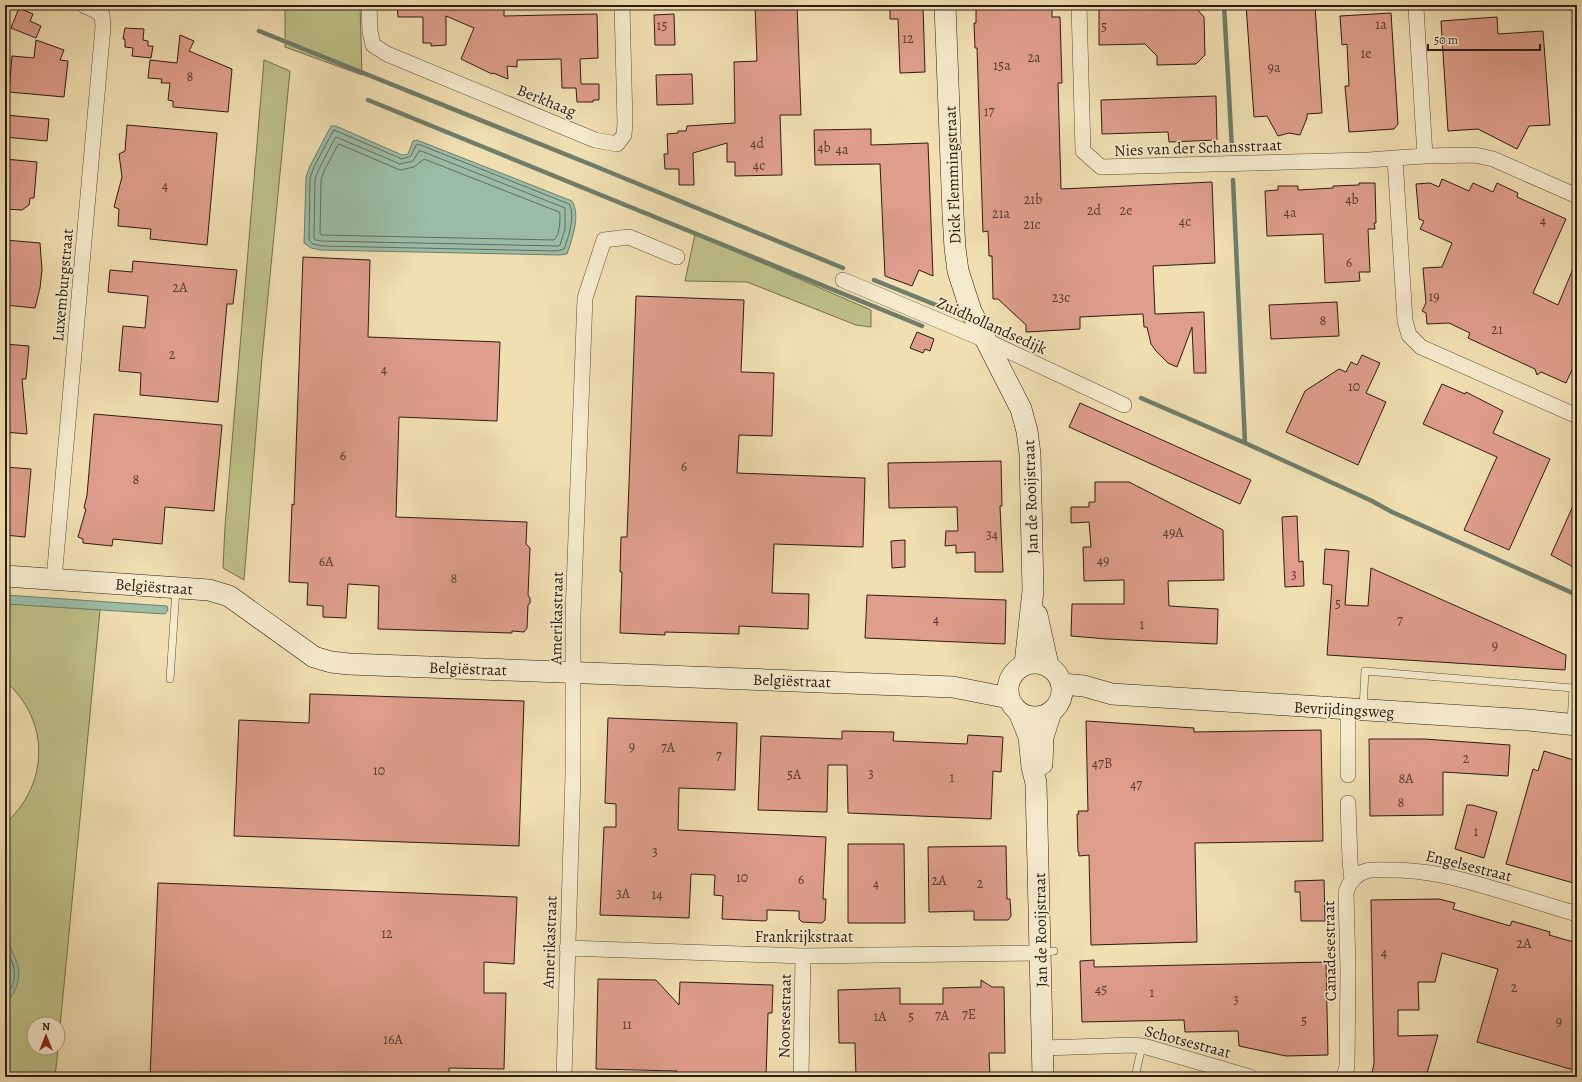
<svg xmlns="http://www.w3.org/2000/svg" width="1582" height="1082" font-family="Alegreya,serif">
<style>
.green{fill:#bec188;stroke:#766e4c}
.water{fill:#9bbda7;stroke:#6f7d6b}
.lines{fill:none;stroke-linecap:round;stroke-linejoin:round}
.shore{stroke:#646c5c;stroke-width:1}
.stream{stroke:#6f7d6b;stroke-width:4.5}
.building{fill:#df9e8b;stroke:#2d1c11}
.lane-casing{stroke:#5e4d39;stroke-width:8}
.street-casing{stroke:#5e4d39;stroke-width:16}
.secondary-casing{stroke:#2d1c11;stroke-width:22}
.lane{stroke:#f5eacc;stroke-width:7}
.street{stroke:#f5eacc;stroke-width:15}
.secondary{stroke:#f5eacc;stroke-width:21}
.labels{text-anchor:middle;stroke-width:3;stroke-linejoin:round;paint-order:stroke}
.number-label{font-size:14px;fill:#5a3c30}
.street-label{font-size:16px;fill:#2d1c11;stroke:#f5eacc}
</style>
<rect width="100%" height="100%" fill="#f0dfb1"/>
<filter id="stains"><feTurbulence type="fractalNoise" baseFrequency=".005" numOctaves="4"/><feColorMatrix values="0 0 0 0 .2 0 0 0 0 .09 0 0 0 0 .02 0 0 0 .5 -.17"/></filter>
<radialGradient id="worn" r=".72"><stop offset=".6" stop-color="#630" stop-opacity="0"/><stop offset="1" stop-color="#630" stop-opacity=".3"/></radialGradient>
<path class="green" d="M285 5H360L362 75 285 47Z
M264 60 290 71 262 358 244 580 223 568 225 526Z
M695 234 871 310V327L856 325 747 282 685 281Z
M5 602 100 610 58 1048V1024H34V1048H58L55 1077H5V824C49 784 51 721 5 681Z"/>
<path class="water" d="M331 126H336L402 155 408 154 413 141 417 140 572 201C581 215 572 239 567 254L559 255 321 250 311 248 304 243 306 177 310 166Z
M5 595 167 606 168 610 165 614 5 604Z
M5 936C9 945 14 954 17 963 22 976 16 995 5 1003Z"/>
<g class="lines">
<path class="shore" d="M334 130 402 159 411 156 416 145 418 144 569 204C576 214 568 239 564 249L558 251 322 246 313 244 309 240 310 178 314 167Z
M336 137 400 164 413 161 419 151H421L565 208V229L560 245 558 246 322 241 315 240 314 237 315 179 319 169Z
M339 144 400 170 414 167 424 159 559 212 560 213C560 222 560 234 554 240L321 235 320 233 321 180 324 171Z
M5 946C15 966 20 978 5 998"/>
<path class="stream" d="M1224 5 1232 149
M259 31 597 167 843 268
M368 100 922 326
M1233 180 1245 443
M874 280 941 307
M1141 398 1245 443 1370 500 1392 512 1577 595"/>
</g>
<path class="building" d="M397 5H445V9L504 7V16L597 14 598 58 580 59 581 84H599V100H593V102H577L576 88H562L561 59 517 60V67L507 66 508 79 493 73 492 74 461 59 474 28 446 16V45L431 46V43H423V17H398Z
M755 5H797L801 115H780L782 175 735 176V162H727V143L693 153 694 185H679V169H665L664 154H668L667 134 678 133V131H686L687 126 735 123 734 62 757 61Z
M923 5 925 72 900 73 898 19H890V7Z
M976 5H1052V17H1060L1062 83H1058L1061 189 1212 182 1215 263 1153 266 1155 314 1204 312 1206 373H1194L1192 327 1177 367 1168 363 1156 351 1151 344 1147 327H1144L1143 314 1080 317V329L1026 332V325L998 299H993L992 256H989L988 231 983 232 977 48H975L974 23H976Z
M1157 5H1188V9L1196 8 1204 17 1205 55 1196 64 1157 65V56L1145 44 1099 45V9H1158Z
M1246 5H1315L1322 113 1307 114V118L1300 135 1289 133 1278 136 1267 116 1254 117Z
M19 8 33 14 30 21 41 26 36 38 11 28Z
M1391 13 1398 124 1394 129 1349 132 1345 86H1349L1347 44 1342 45 1340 16Z
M674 14 675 45H655L654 15Z
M1497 17 1498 34 1543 31 1550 125 1529 126 1517 149 1478 129 1448 131 1441 21Z
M125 28 144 29 143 40 148 41V46H153L151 58 132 56 133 48 125 47V39H123Z
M180 35 194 41 189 51 232 69 228 112 173 107V101L168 100 170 83H161L162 79 148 78 150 60 177 63Z
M36 40 64 50 60 60 68 61 64 97 9 92 12 56 34 58Z
M692 74 693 104 657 105 656 75Z
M1216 96 1217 140 1169 142 1168 132 1102 134 1101 100Z
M5 115 49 119 47 141 5 137Z
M127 125 217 133 207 245 150 239 151 229 118 226 119 209 114 207 122 177 119 154 125 151Z
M871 129V145L928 143 933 276 919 270 912 286 885 276 880 164 815 165 814 130Z
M5 159 37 162 34 198H30L29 205 22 210 5 209Z
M1442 179 1469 191 1473 183 1493 192 1497 183 1518 193 1517 197 1566 219 1533 293 1558 305 1577 259V359L1566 383 1541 372 1537 375 1535 369 1468 338 1470 333 1449 323 1427 324 1426 313 1422 311 1426 303 1423 268 1442 267 1452 243 1420 229 1424 221 1419 219 1416 184 1430 183 1439 187Z
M1359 183H1375L1376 223H1374L1375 229H1368L1370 272H1359L1360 281 1325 283 1323 234 1267 236 1265 191 1278 190V186H1298V190L1333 188V186L1359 185Z
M5 240 40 243 42 270 40 288 35 308 5 305Z
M303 257 370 260 368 337 500 342 497 421 399 417 396 517 527 522 526 544 530 548 528 595 530 598V603L528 605 527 628 524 632 512 631V633L378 629 379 586 348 584 346 618 323 617V606L307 605 308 583 289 582 292 504 294 505Z
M133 261 237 270 233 304H227L218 402 140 395 141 373 119 371 123 326 145 328 148 296 108 292 110 270 132 272Z
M636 296 744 300 741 372 774 373 772 436 739 435 737 473 865 478 863 547 774 544 772 593 809 594 808 629 739 626V634L665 632V635L620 633 622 572H620L621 537H627Z
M1337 302 1339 336 1271 339 1269 305Z
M917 332 934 339 930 351 925 349 923 353 910 348Z
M5 344 29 346 26 379H22L27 434 5 432Z
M1362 355 1380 363 1366 393 1386 402 1358 465 1286 432 1305 391 1339 369 1346 372 1351 362 1357 365Z
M1442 384 1465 394 1466 392 1503 411 1493 433 1550 459 1509 550 1464 530 1497 457 1423 424Z
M1080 403 1251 480 1240 504 1069 427Z
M94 414 222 425 214 511 165 507 162 544 113 539 112 546 83 543V539L78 537 86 509 84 508 87 495Z
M1001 461 1002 506H1000L1003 572H975V552L956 553V545L945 546 946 531H958L957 507 889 508 888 463Z
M5 467 31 469 25 537 5 535Z
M1095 482H1129L1223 530 1224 580 1168 581 1169 606 1218 609 1217 644 1107 639 1071 636 1072 604H1124V580L1084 581 1083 547H1091L1089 522 1071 523V507H1089V502H1095Z
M1577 497V569L1551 555Z
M1297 516 1299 562 1303 561 1304 586 1285 587 1282 517Z
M905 540V567L892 568 891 541Z
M1325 549 1349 551 1345 605 1368 606 1371 568 1566 655 1565 670 1327 655 1332 585 1323 584Z
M867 595 1006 600 1005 644 865 638Z
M310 694 524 701 519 846 234 836 239 720 309 723Z
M608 718 737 723 735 790 679 788 678 830 826 837 823 899H826L825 920 822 923 802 922 799 919V911L767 910V920L765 921 722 919 723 896 714 895 715 875 691 874 689 918 600 915 604 827H616V804L605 803Z
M1086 721 1194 728V732L1321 730 1323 841 1195 843 1197 942 1091 945 1089 855 1079 856V852H1078L1077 814H1079L1078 811H1088Z
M842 731 894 732 893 741 967 744 968 735 1003 737 1001 772 993 771 991 819 848 813 847 765H828L827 812 758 810 761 736 842 739Z
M1369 739H1424L1510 745 1508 776 1443 772V815L1370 816Z
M1544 751 1577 761V884L1506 864 1533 769 1538 771Z
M1467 805H1472L1497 812 1484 858 1455 849Z
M848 844H904L905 923H848Z
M1006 846 1007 899H1010L1011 916 1008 920H974V911L929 912 928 847Z
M1324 880 1325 921H1301L1300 892H1295V881Z
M158 883 517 897 514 964 484 962V993H506L504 1069 449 1068V1077H150Z
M1439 899 1455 903 1453 909 1510 926 1512 921 1550 932 1549 935 1577 943V1071L1477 1042 1498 969 1442 953 1435 982H1418L1419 1010H1398V1036L1438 1035 1426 1077H1371L1374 1064 1371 900Z
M1094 960V967L1326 962 1328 1055 1286 1056 1239 1046 1238 1031 1185 1032 1184 1020 1082 1022 1080 961Z
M598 979 656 980 679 1005 680 982 773 985 772 1013H768L766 1077H676L677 1071 596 1069Z
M981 980 992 987H1004L1005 1053H989L990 1077H856L855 1043H839L838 990 900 988V1004H943V988L981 987Z"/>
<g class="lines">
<g class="lane-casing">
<path id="lane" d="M170 679 176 589
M1363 708 1365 671 1573 688 1571 723
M1041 953 1054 951
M1135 1077 1142 1046"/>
</g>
<g class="street-casing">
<path id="street" d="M369 5 370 31 373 45 387 54 595 140 617 144 624 135 625 123 622 5
M1079 5 1083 151 1101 167 1369 160 1395 158
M1416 8 1425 156
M1577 196 1493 159 1475 155 1425 156 1395 158 1405 321 1409 335 1421 347 1577 416
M843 280 985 340 1124 405
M54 579 103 27 102 15 94 10 83 5
M1348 710V775
M1348 803 1350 861 1352 880
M567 948 803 956 1041 953
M1043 1048 1134 1045 1147 1047 1250 1077
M564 1077 573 775V615L585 298 604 240 629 237 677 257
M801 1077 803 956
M1344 1077 1347 1066 1348 970 1346 893C1348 883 1356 874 1366 871 1373 869 1382 870 1390 870 1431 870 1460 879 1498 890 1524 898 1551 906 1577 914"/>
</g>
<g class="secondary-casing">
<path id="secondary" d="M945 5 953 214 955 248 958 271 971 311 1021 409 1027 431 1030 454 1033 591 1025 664
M5 576 209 590 229 596 314 657 331 662 349 664 953 687 1009 698
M1037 615 1048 665
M1008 690a27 27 0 1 1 54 0a27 27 0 1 1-54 0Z
M1062 684 1084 686 1112 694 1528 720 1577 725
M1019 712 1029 737 1032 767 1036 783 1043 1077
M1042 764 1043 737 1051 712"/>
</g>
<use href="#lane" class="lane"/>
<use href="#street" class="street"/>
<use href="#secondary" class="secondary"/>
</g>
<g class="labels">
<g class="number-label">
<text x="1381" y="29">1a</text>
<text x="662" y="30">15</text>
<text x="1104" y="31">5</text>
<text x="908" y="43">12</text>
<text x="1366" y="58">1e</text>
<text x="1034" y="62">2a</text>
<text x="1002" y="70">15a</text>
<text x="1274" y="72">9a</text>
<text x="190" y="81">8</text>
<text x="989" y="116">17</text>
<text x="757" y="148">4d</text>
<text x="824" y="152">4b</text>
<text x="842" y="154">4a</text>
<text x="759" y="170">4c</text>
<text x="165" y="190">4</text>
<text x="1033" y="204">21b</text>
<text x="1352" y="204">4b</text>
<text x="1094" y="215">2d</text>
<text x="1126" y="215">2e</text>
<text x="1290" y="217">4a</text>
<text x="1001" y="218">21a</text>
<text x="1543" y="225">4</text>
<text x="1185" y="226">4c</text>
<text x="1032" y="229">21c</text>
<text x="1349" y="267">6</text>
<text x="180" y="292">2A</text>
<text x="1434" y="301">19</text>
<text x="1061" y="302">23c</text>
<text x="1323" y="325">8</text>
<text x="1497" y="334">21</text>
<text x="172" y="359">2</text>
<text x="384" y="374">4</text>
<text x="1354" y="391">10</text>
<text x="343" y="460">6</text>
<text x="684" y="471">6</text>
<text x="136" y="484">8</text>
<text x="1173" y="537">49A</text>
<text x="992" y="539">34</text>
<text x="1103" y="565">49</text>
<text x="326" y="566">6A</text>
<text x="1294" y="579">3</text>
<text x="454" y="583">8</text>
<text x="1338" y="608">5</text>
<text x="936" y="624">4</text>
<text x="1400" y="625">7</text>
<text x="1142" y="629">1</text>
<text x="1495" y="650">9</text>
<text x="632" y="751">9</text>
<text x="668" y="752">7A</text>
<text x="719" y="760">7</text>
<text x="1466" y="763">2</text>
<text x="1102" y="768">47B</text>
<text x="379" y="775">10</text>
<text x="871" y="778">3</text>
<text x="794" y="779">5A</text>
<text x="952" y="782">1</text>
<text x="1406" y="783">8A</text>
<text x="1136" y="789">47</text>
<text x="1401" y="807">8</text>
<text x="1476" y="836">1</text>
<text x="655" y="856">3</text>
<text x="742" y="882">10</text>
<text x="801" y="884">6</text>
<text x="939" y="885">2A</text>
<text x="876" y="888">4</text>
<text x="980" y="888">2</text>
<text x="623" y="898">3A</text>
<text x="657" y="899">14</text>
<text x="387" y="938">12</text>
<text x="1524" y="948">2A</text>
<text x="1384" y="957">4</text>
<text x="1514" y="992">2</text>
<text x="1101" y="994">45</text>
<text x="1152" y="997">1</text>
<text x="1236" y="1004">3</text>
<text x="969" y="1019">7E</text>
<text x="942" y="1020">7A</text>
<text x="880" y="1021">1A</text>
<text x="911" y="1021">5</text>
<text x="1304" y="1025">5</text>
<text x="1559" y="1026">9</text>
<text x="627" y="1029">11</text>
<text x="393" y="1044">16A</text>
</g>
<g class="street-label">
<text transform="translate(547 100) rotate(22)" y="6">Berkhaag</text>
<text transform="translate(1198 147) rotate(-2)" y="6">Nies van der Schansstraat</text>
<text transform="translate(952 175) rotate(-92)" y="6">Dick Flemmingstraat</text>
<text transform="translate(62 285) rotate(-85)" y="6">Luxemburgstraat</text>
<text transform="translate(992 325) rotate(24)" y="6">Zuidhollandsedijk</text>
<text transform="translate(1030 497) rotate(-92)" y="6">Jan de Rooijstraat</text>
<text transform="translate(154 586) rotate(4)" y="6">Belgiëstraat</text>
<text transform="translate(556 618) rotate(-89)" y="6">Amerikastraat</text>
<text transform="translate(468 668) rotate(2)" y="6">Belgiëstraat</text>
<text transform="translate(792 680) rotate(2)" y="6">Belgiëstraat</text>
<text transform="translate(1344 709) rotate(3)" y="6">Bevrijdingsweg</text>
<text transform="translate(1469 865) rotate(14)" y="6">Engelsestraat</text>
<text transform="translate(1040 930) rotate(-91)" y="6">Jan de Rooijstraat</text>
<text x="804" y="942">Frankrijkstraat</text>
<text transform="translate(549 942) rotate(-88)" y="6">Amerikastraat</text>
<text transform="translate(1329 951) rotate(-91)" y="6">Canadesestraat</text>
<text transform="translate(784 1016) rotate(-89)" y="6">Noorsestraat</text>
<text transform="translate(1188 1041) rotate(15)" y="6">Schotsestraat</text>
</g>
</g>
<rect width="1582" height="1082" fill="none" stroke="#f0dfb1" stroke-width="20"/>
<rect x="6" y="6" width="1570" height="1070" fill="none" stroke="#2d1c11" stroke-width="2"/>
<rect x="10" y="10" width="1562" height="1062" fill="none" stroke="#2d1c11"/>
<g transform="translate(46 1036)"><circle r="19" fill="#f5eacc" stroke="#a59881"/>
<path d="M0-3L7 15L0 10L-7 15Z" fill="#8f2418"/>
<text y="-6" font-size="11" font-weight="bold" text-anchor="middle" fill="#2d1c11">N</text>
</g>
<path d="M1428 44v6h112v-6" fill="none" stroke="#2d1c11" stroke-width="2"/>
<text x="1434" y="44" font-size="12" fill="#2d1c11" stroke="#f5eacc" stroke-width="3" paint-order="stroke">50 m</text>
<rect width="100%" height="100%" filter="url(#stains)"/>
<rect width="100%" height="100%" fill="url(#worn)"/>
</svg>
